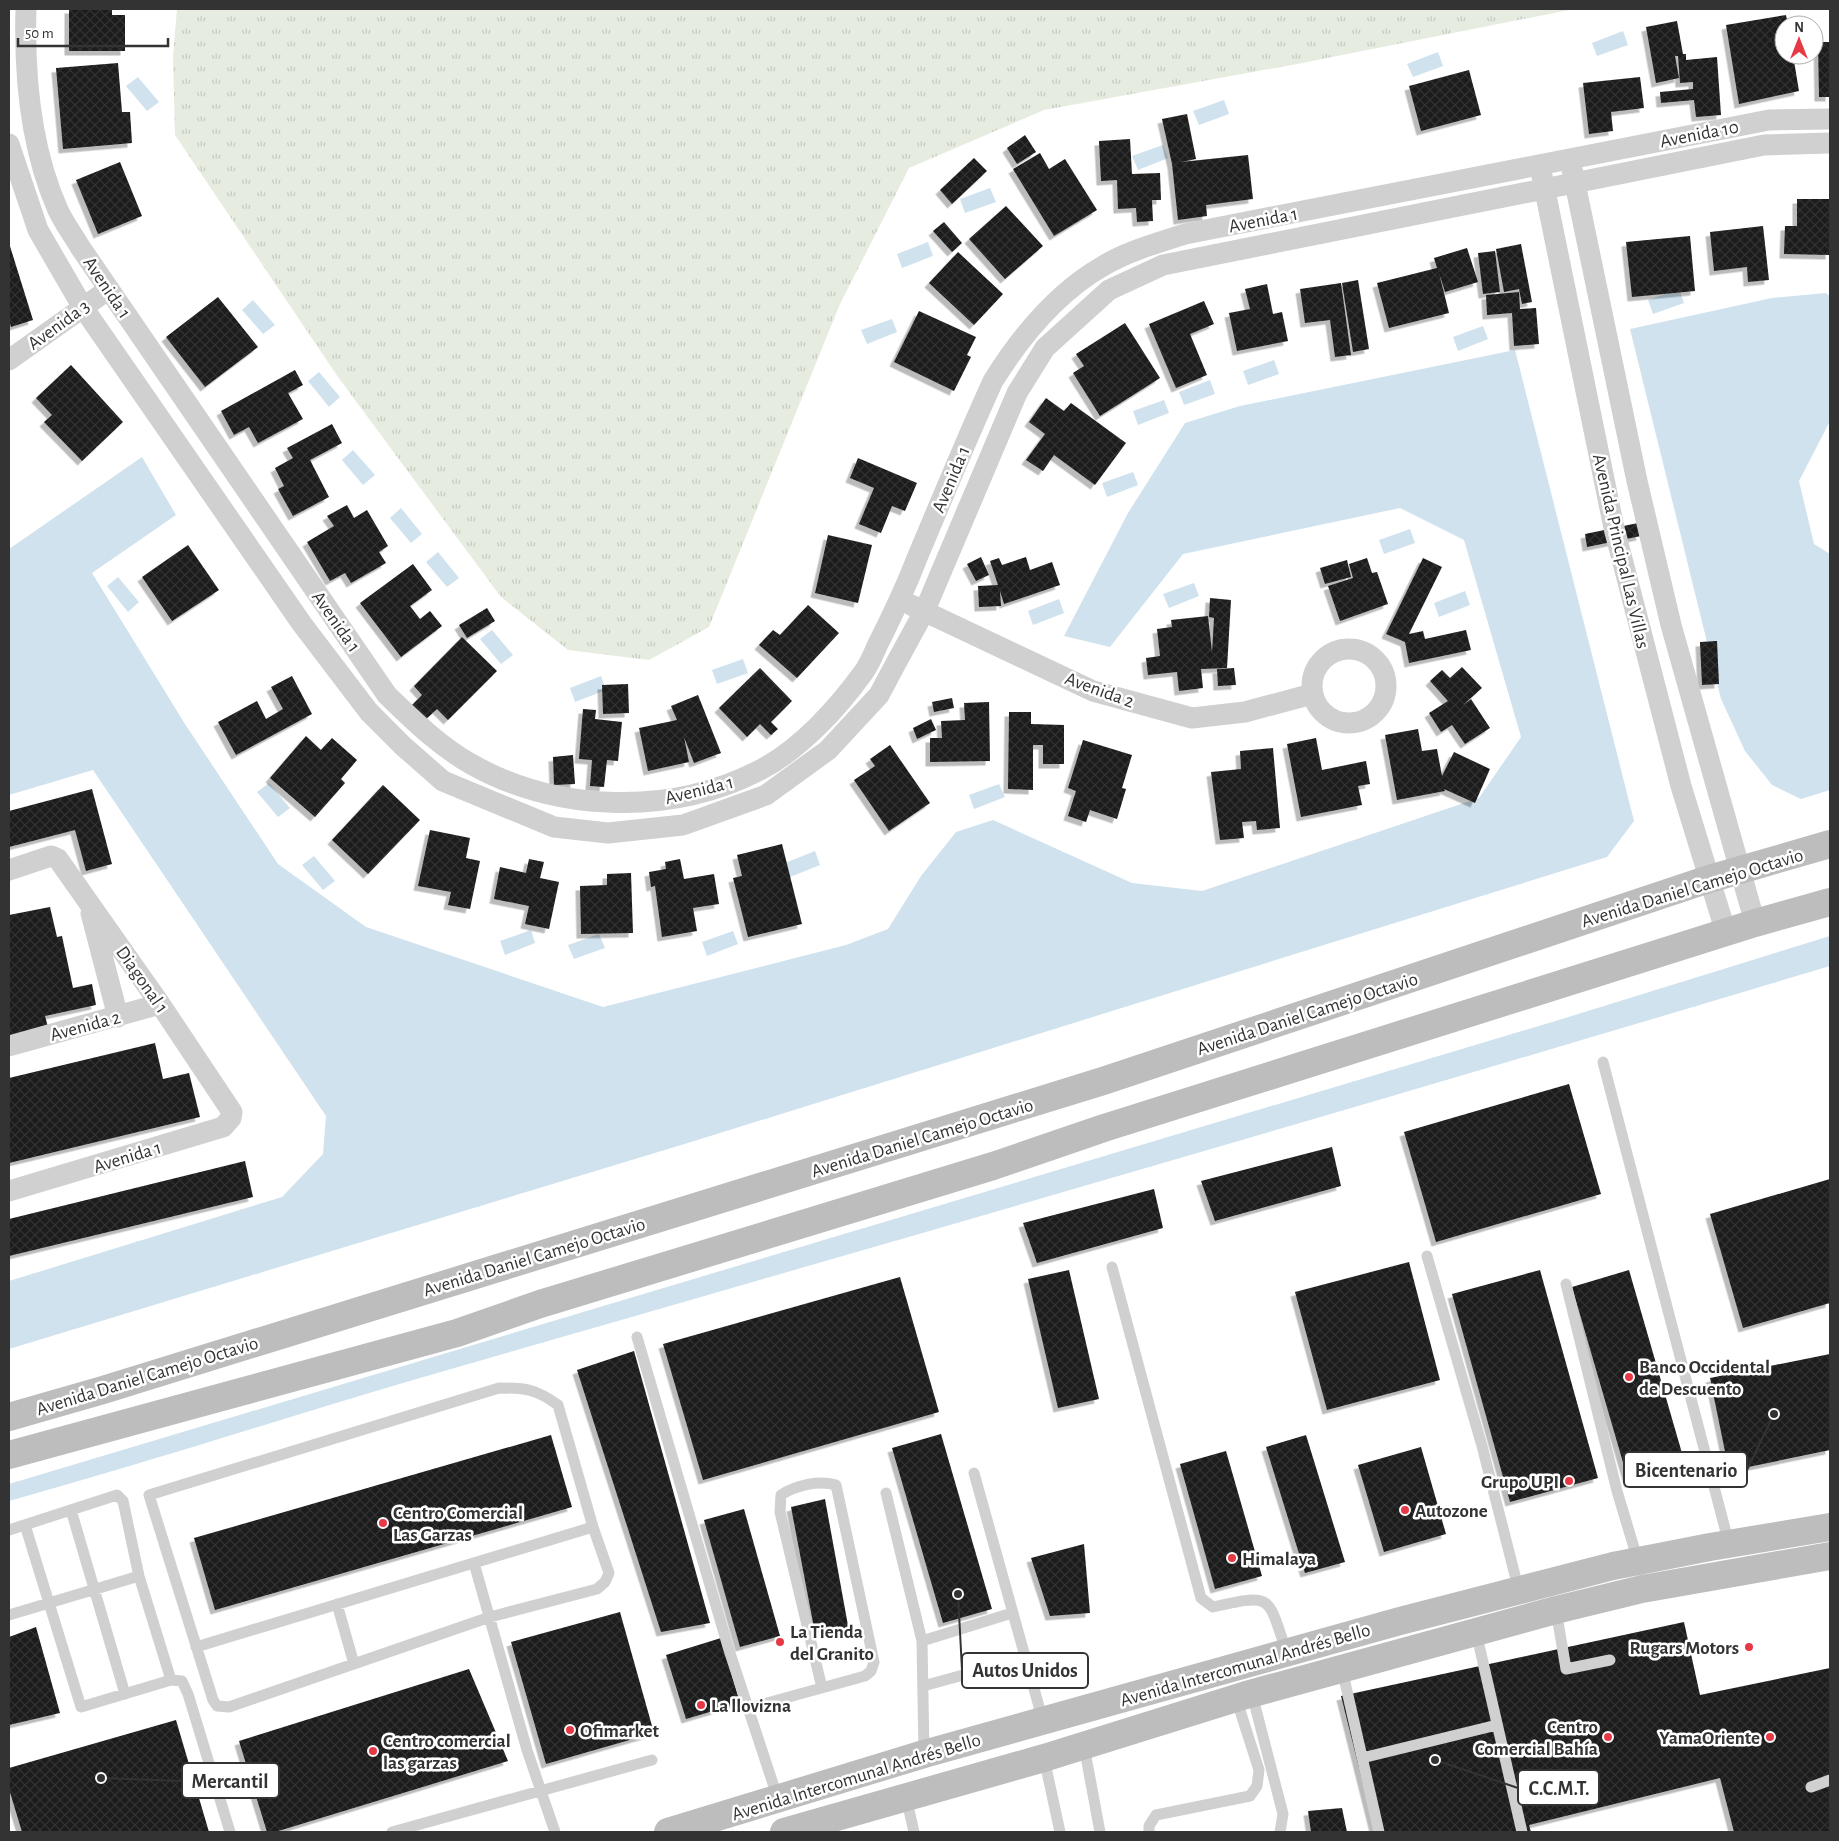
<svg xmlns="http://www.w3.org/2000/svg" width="1839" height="1841" font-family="'Alegreya Sans',sans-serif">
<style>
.grass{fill:url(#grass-tufts)}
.water{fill:#cfe2ee}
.building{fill:url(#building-cross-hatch);filter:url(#shadow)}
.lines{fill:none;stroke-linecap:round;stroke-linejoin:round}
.service{stroke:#d0d0d0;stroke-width:11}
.minor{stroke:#d0d0d0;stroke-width:21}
.secondary{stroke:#bdbdbd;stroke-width:28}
.poi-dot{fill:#e63946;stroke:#fff;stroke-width:2}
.labels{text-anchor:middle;stroke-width:5;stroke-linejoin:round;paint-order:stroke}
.street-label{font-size:19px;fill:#333;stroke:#fff}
.poi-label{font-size:19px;font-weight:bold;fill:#333;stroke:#fff;text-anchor:start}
.leader{fill:none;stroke:#333;stroke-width:2}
.callout-dot{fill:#333;stroke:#fff;stroke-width:2}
.callout{fill:#fff;stroke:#333;stroke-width:2}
.callout-label{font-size:20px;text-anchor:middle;font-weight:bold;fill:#333}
</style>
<defs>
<pattern id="grass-tufts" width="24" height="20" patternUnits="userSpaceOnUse" patternTransform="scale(1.25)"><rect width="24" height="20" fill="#e6ecdf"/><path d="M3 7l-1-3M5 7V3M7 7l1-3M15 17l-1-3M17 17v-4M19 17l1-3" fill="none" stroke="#c6cbc0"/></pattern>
<pattern id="building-cross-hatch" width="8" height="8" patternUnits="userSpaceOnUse" patternTransform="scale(1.25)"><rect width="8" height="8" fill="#1a1a1a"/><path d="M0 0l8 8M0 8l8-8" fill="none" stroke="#333"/></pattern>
<filter id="shadow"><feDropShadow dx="-4.5" dy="4.5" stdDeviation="0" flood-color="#0004"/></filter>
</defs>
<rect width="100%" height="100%" fill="#fff"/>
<path class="grass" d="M177 9H1574L1297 64 1044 110 909 168 840 304 709 627 649 660 568 650 501 597 338 377 175 135 173 56Z"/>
<path class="water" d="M1623 31 1628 45 1597 56 1592 43Z
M1438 52 1443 66 1413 77 1407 64Z
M138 77 159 102 147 111 126 86Z
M1224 100 1229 114 1199 125 1193 111Z
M1163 145 1168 158 1138 170 1132 156Z
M990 188 996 202 965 213 960 199Z
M928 242 933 256 902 268 897 254Z
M1679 289 1684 303 1653 314 1648 300Z
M1826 293 1830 296V421L1799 481 1814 544 1830 554V790L1801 799 1772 785 1745 751 1721 699 1630 329 1772 298Z
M253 300 275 325 263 334 242 310Z
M892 319 897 332 867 344 861 330Z
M1483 326 1488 339 1458 351 1453 337Z
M1515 350 1634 821 1607 857 691 1142 9 1349V1281L282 1197 323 1154 326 1116 93 770 9 795V549L142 457 176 515 92 573 185 724 278 864 366 927 603 1007 846 945 888 929 921 876 956 832 993 820 1132 883 1202 891 1479 798 1521 737 1464 540 1400 508 1183 554 1110 647 1064 636 1128 513 1185 423 1240 406Z
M1274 360 1279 374 1248 385 1243 371Z
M319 372 340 397 329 407 308 381Z
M1210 380 1215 394 1184 405 1179 392Z
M1164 400 1169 413 1138 425 1133 411Z
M353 450 375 475 363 485 342 460Z
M1133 472 1138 485 1107 497 1102 483Z
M401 508 422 534 411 543 390 518Z
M1410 529 1415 543 1384 554 1379 540Z
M438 552 459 578 447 587 426 562Z
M118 577 139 602 128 612 107 586Z
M1194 583 1199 596 1169 608 1163 594Z
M1465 591 1470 605 1439 617 1434 603Z
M1059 599 1064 613 1033 625 1028 611Z
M492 630 513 655 501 664 480 639Z
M743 659 748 673 717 684 712 670Z
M601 676 606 690 575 702 570 688Z
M269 783 290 808 278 817 257 792Z
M999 784 1005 797 974 809 969 795Z
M815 851 820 865 790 877 785 863Z
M314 856 335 881 323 890 302 865Z
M531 930 535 943 505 955 500 941Z
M733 931 738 944 707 956 702 942Z
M599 934 605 948 574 959 568 945Z
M1830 936V966C1361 1107 891 1242 420 1378 283 1418 147 1463 9 1501V1484L1562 1019Z"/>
<path class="building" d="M69 9H112V15H125V51H69Z
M1786 15 1788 25H1784V55H1793L1799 91 1739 104 1726 25Z
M1677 21 1683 54H1686V60L1717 57 1721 115 1696 117 1694 100 1661 103 1660 92 1693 89V82L1680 83 1678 56H1675L1679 78 1656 83 1646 27Z
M1818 42H1830V97H1819Z
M118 63 122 112H130L132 143 63 149 56 68Z
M1469 70 1481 115 1421 131 1409 86Z
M1640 77 1644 108 1611 112 1613 131 1589 134 1583 83Z
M1187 114 1196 159 1181 162 1248 155 1253 199 1206 205 1207 216 1178 220 1172 164 1162 119Z
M1025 135 1036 152 1017 164 1007 148Z
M1130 139 1132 174 1160 173 1161 200H1152L1153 221 1137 222 1136 208 1118 209 1117 180 1101 181 1099 141Z
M1040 153 1049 169 1065 159 1097 210 1054 236 1013 169Z
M974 158 987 171 952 204 940 190Z
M120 162 142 216 98 234 76 180Z
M1797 199H1830V255L1784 254 1785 226H1797Z
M1006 206 1043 246 1005 279 969 239Z
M944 222 962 243 952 252 933 231Z
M1763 226 1769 280 1748 282 1747 267 1714 271 1710 232Z
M1690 236 1695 291 1632 297 1626 242Z
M9 243 33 320 11 327 9 320Z
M1521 244 1532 302 1522 304 1519 289 1504 292 1496 249Z
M1467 248 1478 282 1445 292 1439 273 1449 313 1389 328 1377 283 1437 268 1434 258Z
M1495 251 1500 292 1483 294 1478 253Z
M958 252 1003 294 974 325 929 283Z
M1358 280 1369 349 1353 352 1342 283Z
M1341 283 1351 355 1335 357 1330 320 1305 323 1300 289Z
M1267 284 1273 314 1282 312 1288 341 1237 351 1229 313 1250 309 1245 289Z
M1519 292 1520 309 1536 308 1539 344 1514 346 1512 313 1487 315 1486 295Z
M218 297 258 347 205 387 166 337Z
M1204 301 1214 324 1190 334 1207 375 1176 388 1149 324Z
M919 311 976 337 967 355 971 357 954 391 894 362Z
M1125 323 1160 378 1100 416 1073 373 1084 366 1076 354Z
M71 365 123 422 82 461 44 422 52 415 36 398Z
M295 370 303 385 288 393 303 419 258 443 249 427 234 435 221 411Z
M1046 398 1064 411 1071 403 1126 443 1095 485 1054 455 1043 471 1026 460 1045 434 1029 422Z
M332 424 342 443 310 460 329 497 293 516 278 489 284 486 275 468 293 458 287 448Z
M858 458 917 483 905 511 892 506 881 533 859 524 874 488 850 478Z
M347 505 354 518 367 510 388 546 379 552 386 563 351 583 345 573 330 581 307 542 334 526 327 516Z
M1638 523 1641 536 1587 547 1585 534Z
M828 535 872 545 858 603 815 593Z
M188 545 219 590 172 621 142 577Z
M981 557 989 575 976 581 967 564Z
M1026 557 1030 570 1052 562 1060 585 1004 604 1000 591 1001 606 979 607 978 586 998 585 990 561 999 558 1002 565Z
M1367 558 1372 573 1377 572 1388 604 1340 621 1328 586 1353 578 1349 564Z
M1423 558 1442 567 1409 634 1423 631 1425 639 1466 630 1471 650 1409 663 1405 642 1386 634Z
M1347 560 1351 577 1325 584 1320 568Z
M413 564 432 590 410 606 420 619 430 611 442 626 401 657 360 603Z
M1210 598 1231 600 1227 668 1201 669 1203 688 1179 691 1177 672 1148 675 1146 658 1160 656 1157 629 1172 627 1171 620 1208 616 1212 652 1214 618 1209 617Z
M808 605 839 633 797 678 759 645 773 630 780 635Z
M487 608 495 621 467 638 459 625Z
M462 637 497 671 448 720 437 709 425 720 411 706 422 695 414 686Z
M1717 641 1719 684 1702 685 1700 642Z
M1462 667 1482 688 1463 705 1471 699 1490 728 1465 744 1452 725 1441 732 1429 713 1448 701 1430 681 1442 670 1450 678Z
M760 668 792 701 771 722 778 729 771 735 760 724 747 737 719 708Z
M1234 668 1236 685 1218 686 1217 669Z
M292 676 312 714 236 755 218 722 257 701 266 719 283 709 271 687Z
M628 684 629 713 603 714 602 685Z
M698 695 721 753 694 763 684 737 689 762 648 771 639 728 677 720 671 706Z
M952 698 954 708 934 712 932 702Z
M989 702 990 761 930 762V738H942L941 721 965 720 964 703Z
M583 709 596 710 595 719 622 722 618 761 607 760 604 787 590 786 592 760 579 759Z
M1009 712H1031V724L1064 725V764H1043V745H1033V790L1008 789Z
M931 719 936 730 917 739 913 728Z
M1418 729 1422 751 1437 749 1442 776 1454 752 1490 769 1475 803 1444 789 1445 791 1397 800 1385 735Z
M306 736 321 750 332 738 357 760 341 779 345 783 315 817 270 778Z
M1316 738 1322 770 1366 761 1370 784 1358 786 1362 805 1301 817 1287 744Z
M1083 740 1132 755 1122 788 1126 789 1117 819 1090 810 1086 822 1068 816 1076 791 1068 788Z
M890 745 930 803 889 831 854 780 875 766 870 759Z
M1273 748 1280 828 1257 830 1256 821 1242 822 1244 838 1220 840 1211 772 1241 769 1240 751Z
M573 755 575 784 554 785 553 757Z
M383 785 420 820 368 874 332 840Z
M92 789 112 864 86 871 75 830 9 847V811Z
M430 830 470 838 466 858 480 861 470 909 448 905 451 892 418 886Z
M782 844 802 924 748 937 733 878 742 876 737 855Z
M529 859 544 862 540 878 559 882 549 929 525 924 529 906 494 899 500 867 526 873Z
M680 859 684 879 714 874 719 904 693 908 697 931 662 937 655 886 651 887 649 872 666 869 665 862Z
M631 873 633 933 581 934 580 886 607 885V874Z
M50 907 57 937 62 936 73 988 92 984 96 1005 45 1016 48 1027 9 1036V915Z
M155 1043 163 1079 189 1073 200 1117 9 1163V1078Z
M1569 1084 1601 1194 1436 1242 1404 1132Z
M1332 1147 1341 1186 1215 1221 1201 1181Z
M245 1161 253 1197 9 1256V1219Z
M1830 1179V1303L1743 1328 1710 1214Z
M1154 1189 1163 1228 1037 1263 1023 1223Z
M1409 1262 1440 1380 1327 1410 1295 1292Z
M1069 1270 1099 1399 1058 1408 1028 1279Z
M1540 1270 1598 1478 1510 1502 1452 1294Z
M1629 1270 1686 1467 1629 1483 1572 1287Z
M900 1277 939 1412 703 1480 663 1344Z
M634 1351 710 1623 661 1632 577 1370Z
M1830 1354V1450L1729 1471 1710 1378Z
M941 1434 992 1609 943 1623 892 1448Z
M551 1435 572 1507 215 1610 194 1538Z
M1306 1435 1345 1562 1305 1573 1266 1447Z
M1421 1447 1446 1534 1384 1552 1358 1465Z
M1226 1451 1262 1576 1215 1589 1180 1464Z
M825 1499 849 1631 815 1633 791 1507Z
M744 1509 780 1636 740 1647 704 1520Z
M1084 1544 1090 1613 1050 1616 1031 1558Z
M620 1612 654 1733 546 1764 511 1642Z
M1684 1622 1700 1695 1830 1668V1832H1734L1720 1778 1529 1825 1531 1832H1375L1341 1696Z
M36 1627 60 1713 9 1725V1637Z
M721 1638 740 1703 686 1719 666 1655Z
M469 1669 508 1761 275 1832H267L239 1741Z
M176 1720 209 1832H22L9 1789V1768Z
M1342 1808 1347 1832H1311L1308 1811Z"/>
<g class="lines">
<path class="service" d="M1603 1062 1729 1544
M1427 1256 1482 1446 1519 1591
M1112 1267 1201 1598 1213 1607C1275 1593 1267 1596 1287 1653
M1566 1284 1617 1491 1638 1561
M637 1337 729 1650 778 1799
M499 1388C526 1388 536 1389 558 1405L593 1527 609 1573 605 1582 597 1589 490 1617 229 1707 217 1706 213 1700 149 1495Z
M974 1473 1043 1721
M886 1493 922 1641 924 1754
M71 1510 125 1694
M25 1525 81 1707 171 1680 182 1681 188 1694 230 1832
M9 1530 117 1495 123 1501 139 1576 171 1680
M474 1563 527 1750 555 1832
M337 1604 354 1664
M1556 1610 1566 1669 1610 1660
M9 1615 139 1576
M1476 1632 1522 1832
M922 1641 1012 1613
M196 1647 593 1527
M1342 1669 1379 1832
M923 1686 1025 1658
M1252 1694 1283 1814 1280 1832
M749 1708 865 1676 871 1671 874 1662 836 1485C819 1480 796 1485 781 1495L780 1512 822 1688
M1084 1746 1100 1832
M1044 1758 1060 1832
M1362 1758 1497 1725
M1811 1787 1830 1780
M906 1797 914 1832
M392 1832 652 1760
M1149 1832V1826L1156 1815 1250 1796 1257 1786 1259 1770 1236 1698"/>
<path class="minor" d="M26 9C24 77 30 147 58 210 64 223 73 235 80 247L387 695C413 720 439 746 471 764 558 813 673 816 762 769 801 748 837 709 863 673 870 664 874 652 879 642 893 614 906 587 917 558 942 499 966 440 993 381 1021 336 1056 293 1103 266 1128 251 1157 243 1185 234L1769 120 1830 119
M9 144 38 230 82 306 302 624 369 712 403 746 443 781 554 827 608 833 683 825 766 795 828 750 879 695 895 665 925 610 1017 393 1045 348 1109 290 1163 265 1764 145 1830 143
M1572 169 1637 481 1671 625 1755 923
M1542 176 1614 528 1681 786 1726 933
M9 360 109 289
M911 605 1093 691 1192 718 1245 712 1312 694
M1312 686a37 37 0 1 1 74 0a37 37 0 1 1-74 0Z
M9 870 51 856 58 859 160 1004 232 1112 231 1118 223 1127 9 1191
M91 913 118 1017
M9 1046 160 1004"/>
<path class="secondary" d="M9 1417 103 1390 1103 1081 1709 879 1830 844
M9 1455 457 1333 540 1304 993 1166 1104 1128 1755 923 1830 902
M668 1832 924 1754 1400 1621 1613 1566 1710 1547 1830 1527
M784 1832 1044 1758 1246 1695 1556 1610 1642 1589 1830 1556"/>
</g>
<g class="poi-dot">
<circle cx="1629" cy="1377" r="5"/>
<circle cx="1569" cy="1481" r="5"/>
<circle cx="1405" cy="1510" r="5"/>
<circle cx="383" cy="1523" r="5"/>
<circle cx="1232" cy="1558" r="5"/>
<circle cx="780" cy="1642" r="5"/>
<circle cx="1749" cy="1647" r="5"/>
<circle cx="701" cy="1705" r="5"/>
<circle cx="570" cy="1730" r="5"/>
<circle cx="1608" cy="1737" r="5"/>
<circle cx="1770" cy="1737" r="5"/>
<circle cx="373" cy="1751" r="5"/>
</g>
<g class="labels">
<g class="street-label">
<text transform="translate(1699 133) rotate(-11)" y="7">Avenida 10</text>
<text transform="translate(1263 219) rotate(-11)" y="7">Avenida 1</text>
<text transform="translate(108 287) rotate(56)" y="7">Avenida 1</text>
<text transform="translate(58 324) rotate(-36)" y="7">Avenida 3</text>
<text transform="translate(950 479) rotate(-67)" y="7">Avenida 1</text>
<text transform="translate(1622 551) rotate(77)" y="7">Avenida Principal Las Villas</text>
<text transform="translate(337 621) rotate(55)" y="7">Avenida 1</text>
<text transform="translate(1100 689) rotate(20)" y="7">Avenida 2</text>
<text transform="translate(699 789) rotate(-14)" y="7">Avenida 1</text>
<text transform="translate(1692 887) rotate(-17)" y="7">Avenida Daniel Camejo Octavio</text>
<text transform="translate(143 979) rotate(55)" y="7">Diagonal 1</text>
<text transform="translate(1307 1013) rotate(-18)" y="7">Avenida Daniel Camejo Octavio</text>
<text transform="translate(85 1025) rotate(-15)" y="7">Avenida 2</text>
<text transform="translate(922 1137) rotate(-17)" y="7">Avenida Daniel Camejo Octavio</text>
<text transform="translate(127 1156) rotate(-17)" y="7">Avenida 1</text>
<text transform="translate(534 1256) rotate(-17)" y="7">Avenida Daniel Camejo Octavio</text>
<text transform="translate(147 1375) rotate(-17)" y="7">Avenida Daniel Camejo Octavio</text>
<text transform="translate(1245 1664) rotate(-16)" y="7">Avenida Intercomunal Andrés Bello</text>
<text transform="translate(856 1776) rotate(-17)" y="7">Avenida Intercomunal Andrés Bello</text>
</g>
<g class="poi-label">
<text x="1639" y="1373">Banco Occidental<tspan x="1639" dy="22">de Descuento</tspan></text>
<text x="1559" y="1488" text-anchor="end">Grupo UPI</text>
<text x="1415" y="1517">Autozone</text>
<text x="393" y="1519">Centro Comercial<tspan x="393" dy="22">Las Garzas</tspan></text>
<text x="1242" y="1565">Himalaya</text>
<text x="790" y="1638">La Tienda<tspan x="790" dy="22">del Granito</tspan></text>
<text x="1739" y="1654" text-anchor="end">Rugars Motors</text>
<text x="711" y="1712">La llovizna</text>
<text x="1598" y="1733" text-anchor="end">Centro<tspan x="1598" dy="22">Comercial Bahía</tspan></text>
<text x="580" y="1737">Ofimarket</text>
<text x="1760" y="1744" text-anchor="end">YamaOriente</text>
<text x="383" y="1747">Centro comercial<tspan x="383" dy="22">las garzas</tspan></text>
</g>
</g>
<path class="leader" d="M1774 1414L1747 1470M958 1594L962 1670M101 1778L182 1781M1435 1760L1518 1788"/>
<g class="callout-dot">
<circle cx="1774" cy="1414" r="5"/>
<circle cx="958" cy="1594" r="5"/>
<circle cx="101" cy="1778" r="5"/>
<circle cx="1435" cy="1760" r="5"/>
</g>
<g class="callout">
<rect x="1624" y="1452" width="123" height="35" rx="5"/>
<rect x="962" y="1653" width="126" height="35" rx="5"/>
<rect x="182" y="1763" width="97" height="35" rx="5"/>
<rect x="1518" y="1770" width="81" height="35" rx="5"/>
</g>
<g class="callout-label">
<text x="1686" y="1477">Bicentenario</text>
<text x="1025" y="1677">Autos Unidos</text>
<text x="230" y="1788">Mercantil</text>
<text x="1559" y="1795">C.C.M.T.</text>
</g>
<rect width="1839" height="1841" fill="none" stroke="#333333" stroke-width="20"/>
<g transform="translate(1799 40)"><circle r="24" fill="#ffffff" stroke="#adadad"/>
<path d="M0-4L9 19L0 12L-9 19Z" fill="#e63946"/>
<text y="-8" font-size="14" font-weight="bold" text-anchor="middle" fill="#333333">N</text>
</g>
<path d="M18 38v8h150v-8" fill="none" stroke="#333333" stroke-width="2.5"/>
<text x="25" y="38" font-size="15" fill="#333333" stroke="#ffffff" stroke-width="4" paint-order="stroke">50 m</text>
</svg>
